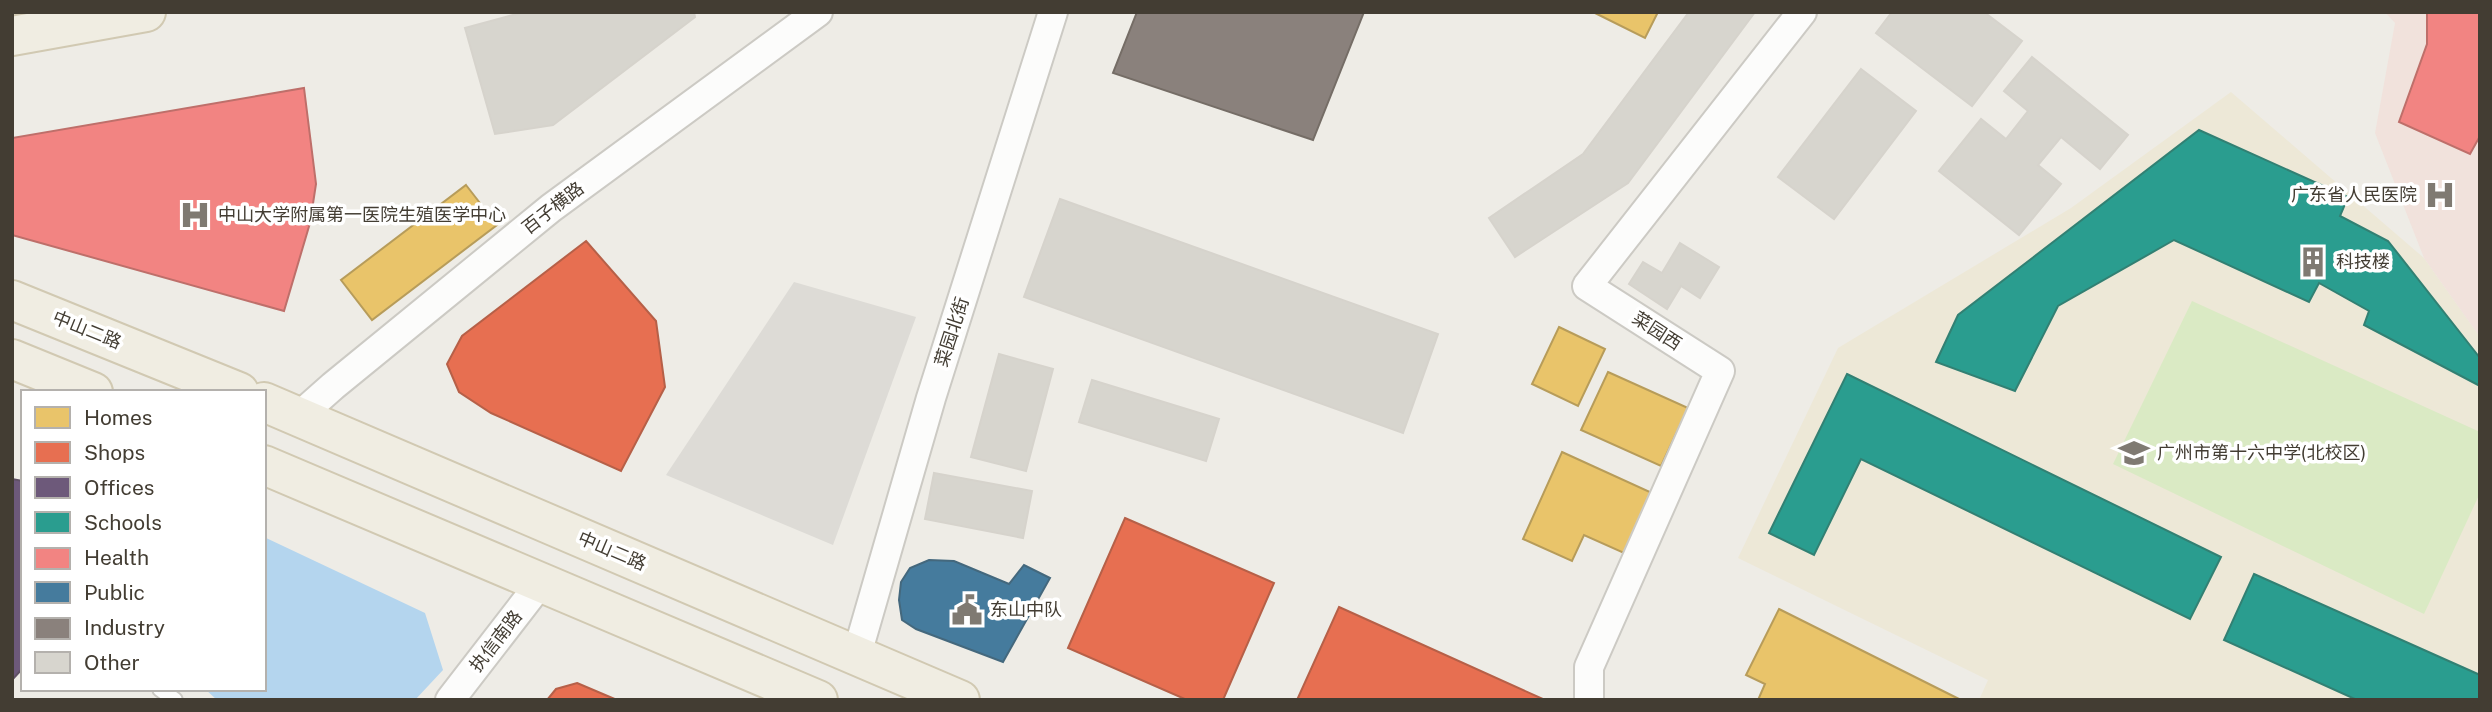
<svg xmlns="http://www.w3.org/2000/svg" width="2492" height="712" font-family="'Public Sans','Noto Sans SC',sans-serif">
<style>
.education{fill:#ede8d7}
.medical{fill:#f1e2dc}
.green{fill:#daeac4}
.parking{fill:#dddbd6}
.water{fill:#b4d5ee}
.homes{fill:#e9c46a;stroke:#b79c5a;stroke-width:2}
.shops{fill:#e76f51;stroke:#b66048;stroke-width:2}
.offices{fill:#6d597a;stroke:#605165;stroke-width:2}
.schools{fill:#2a9d8f;stroke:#328073;stroke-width:2}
.health{fill:#f28482;stroke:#be6f6a;stroke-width:2}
.public{fill:#457b9d;stroke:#44687d;stroke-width:2}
.industry{fill:#8a817c;stroke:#756d66;stroke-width:2}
.building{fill:#d7d5ce;stroke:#d6d3cc;stroke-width:2}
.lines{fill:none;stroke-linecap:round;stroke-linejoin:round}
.lane-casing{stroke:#cccac4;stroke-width:18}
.street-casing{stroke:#cccac4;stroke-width:32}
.primary-casing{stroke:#d1c9b2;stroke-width:42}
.lane{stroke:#fcfcfb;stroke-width:14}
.street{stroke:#fcfcfb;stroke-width:28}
.primary{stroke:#f0ede2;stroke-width:38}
.labels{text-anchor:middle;stroke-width:7;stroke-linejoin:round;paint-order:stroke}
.poi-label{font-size:18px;fill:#433d33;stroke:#fff;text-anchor:start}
.street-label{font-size:18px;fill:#433d33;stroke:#fff}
</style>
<rect width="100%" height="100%" fill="#eeece6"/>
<path class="education" d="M2231 92 2424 258 2480 337V700H1979L1988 680 1738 558 1838 348 2071 208Z"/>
<path class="medical" d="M2385 12H2480V337L2424 258 2375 133 2395 23Z"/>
<path class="green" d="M2192 301 2480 432V493L2424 614 2113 464Z"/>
<path class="parking" d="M794 282 916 317 833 545 666 475Z"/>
<path class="water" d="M264 537 425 613 443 670 415 700H217L205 689H264Z"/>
<path class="homes" d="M1593 12H1658L1645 38Z
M466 185 497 225 372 320 341 280Z
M1559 327 1605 349 1578 406 1532 384Z
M1608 372 1688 408 1661 466 1581 430Z
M1562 452 1652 493 1624 553 1584 535 1572 561 1523 539Z
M1779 609 1961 700H1758L1765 684 1746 675Z"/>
<path class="shops" d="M586 241 656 321 665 387 621 471 491 413 459 392 447 364 462 336Z
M1125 518 1274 583 1223 700H1187L1068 648Z
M1339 607 1545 700H1297Z
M577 683 617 700H547L556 689Z"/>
<path class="offices" d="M12 479 23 481V668L12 680Z"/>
<path class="schools" d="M2199 130 2348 197 2340 216 2388 241 2480 358V386L2364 325 2369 311 2319 283 2309 302 2174 240 2058 306 2015 391 1936 362 1958 315Z
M1847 374 2221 557 2190 619 1861 459 1814 555 1769 533Z
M2254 574 2480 675V700H2357L2224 640Z"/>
<path class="health" d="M2427 12H2480V136L2470 154 2399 122 2427 44Z
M304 88 316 184 310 223 284 311 12 235V138Z"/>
<path class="public" d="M929 560 954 561 1009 584 1024 565 1050 578 1003 662 916 629 902 620 899 600 901 582 910 568Z"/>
<path class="industry" d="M1137 12H1364L1313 140 1113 73Z"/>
<path class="building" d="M524 12H694L695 17 553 125 495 134 465 28Z
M1689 12H1755L1628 183 1515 257 1489 218 1583 154Z
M1892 12H1984L2022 41 1972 106 1876 33Z
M2032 57 2128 135 2100 169 2061 137 2038 165 2061 184 2019 235 1939 171 1981 119 2006 139 2028 111 2004 91Z
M1861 69 1916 111 1834 219 1778 177Z
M1060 199 1438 334 1403 433 1024 297Z
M1680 243 1719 267 1700 298 1681 286 1667 309 1629 284 1643 262 1662 273Z
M999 354 1053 369 1026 471 971 457Z
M1092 380 1219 419 1206 461 1079 422Z
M934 473 1032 491 1023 538 925 519Z"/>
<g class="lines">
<g class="lane-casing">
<path id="lane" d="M160 689 175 700"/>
</g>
<g class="street-casing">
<path id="street" d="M298 417 333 386 551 208 818 12
M857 654 931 398 1053 12
M450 700 542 581
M1589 700V667L1720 371 1587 286 1802 12"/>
</g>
<g class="primary-casing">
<path id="primary" d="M12 36 146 12
M12 300 239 392
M12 359 93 392
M264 402 960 700
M264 465 818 700"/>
</g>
<use href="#lane" class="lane"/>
<use href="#street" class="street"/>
<use href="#primary" class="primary"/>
</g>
<defs>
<g id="hospital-bare" transform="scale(2.415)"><path d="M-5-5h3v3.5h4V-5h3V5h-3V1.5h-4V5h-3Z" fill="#7f7a72" stroke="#fff" stroke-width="2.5" paint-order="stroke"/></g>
<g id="building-bare" transform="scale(2.415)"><path d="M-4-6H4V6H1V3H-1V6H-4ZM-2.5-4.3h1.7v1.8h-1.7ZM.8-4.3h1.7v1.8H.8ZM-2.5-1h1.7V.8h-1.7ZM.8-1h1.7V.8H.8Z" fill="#7f7a72" stroke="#fff" stroke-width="2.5" paint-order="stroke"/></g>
<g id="school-bare" transform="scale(2.415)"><path d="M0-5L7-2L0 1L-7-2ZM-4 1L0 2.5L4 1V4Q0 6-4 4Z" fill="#7f7a72" stroke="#fff" stroke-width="2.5" paint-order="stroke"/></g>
<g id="civic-bare" transform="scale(2.415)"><path d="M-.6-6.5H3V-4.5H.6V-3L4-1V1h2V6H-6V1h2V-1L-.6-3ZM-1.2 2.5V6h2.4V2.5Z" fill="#7f7a72" stroke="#fff" stroke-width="2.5" paint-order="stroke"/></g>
</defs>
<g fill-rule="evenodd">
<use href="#hospital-bare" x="2440" y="195"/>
<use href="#hospital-bare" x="195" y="215"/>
<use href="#building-bare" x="2313" y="262"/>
<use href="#school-bare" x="2134" y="453"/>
<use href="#civic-bare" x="967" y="610"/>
</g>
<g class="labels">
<g class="poi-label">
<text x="2417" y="201" text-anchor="end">广东省人民医院</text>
<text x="218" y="221">中山大学附属第一医院生殖医学中心</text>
<text x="2336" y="268">科技楼</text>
<text x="2157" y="459">广州市第十六中学(北校区)</text>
<text x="990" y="616">东山中队</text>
</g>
<g class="street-label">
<text transform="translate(553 208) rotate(-38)" y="6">百子横路</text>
<text transform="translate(87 330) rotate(22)" y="6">中山二路</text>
<text transform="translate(1657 331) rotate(33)" y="6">菜园西</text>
<text transform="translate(952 332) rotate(-72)" y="6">菜园北街</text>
<text transform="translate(612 551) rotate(23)" y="6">中山二路</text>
<text transform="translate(496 641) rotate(-52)" y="6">执信南路</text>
</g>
</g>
<rect width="2492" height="712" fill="none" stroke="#433d33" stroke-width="28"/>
<rect x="21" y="390" width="245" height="301" fill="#ffffff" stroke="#b4b1ad" stroke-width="2"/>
<rect x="35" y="407" width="35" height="21" fill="#e9c46a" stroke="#b4b1ad" stroke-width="2"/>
<text x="84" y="425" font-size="21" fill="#433d33">Homes</text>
<rect x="35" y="442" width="35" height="21" fill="#e76f51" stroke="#b4b1ad" stroke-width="2"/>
<text x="84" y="460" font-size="21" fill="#433d33">Shops</text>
<rect x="35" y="477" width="35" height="21" fill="#6d597a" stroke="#b4b1ad" stroke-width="2"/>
<text x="84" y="495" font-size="21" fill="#433d33">Offices</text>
<rect x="35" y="512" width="35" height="21" fill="#2a9d8f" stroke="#b4b1ad" stroke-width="2"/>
<text x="84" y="530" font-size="21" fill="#433d33">Schools</text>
<rect x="35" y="548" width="35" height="21" fill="#f28482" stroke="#b4b1ad" stroke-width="2"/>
<text x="84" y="565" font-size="21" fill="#433d33">Health</text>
<rect x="35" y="582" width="35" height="21" fill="#457b9d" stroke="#b4b1ad" stroke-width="2"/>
<text x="84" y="600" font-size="21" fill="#433d33">Public</text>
<rect x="35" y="618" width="35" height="21" fill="#8a817c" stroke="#b4b1ad" stroke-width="2"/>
<text x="84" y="635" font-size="21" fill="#433d33">Industry</text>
<rect x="35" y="652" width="35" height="21" fill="#d7d5ce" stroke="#b4b1ad" stroke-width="2"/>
<text x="84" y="670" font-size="21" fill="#433d33">Other</text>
</svg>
